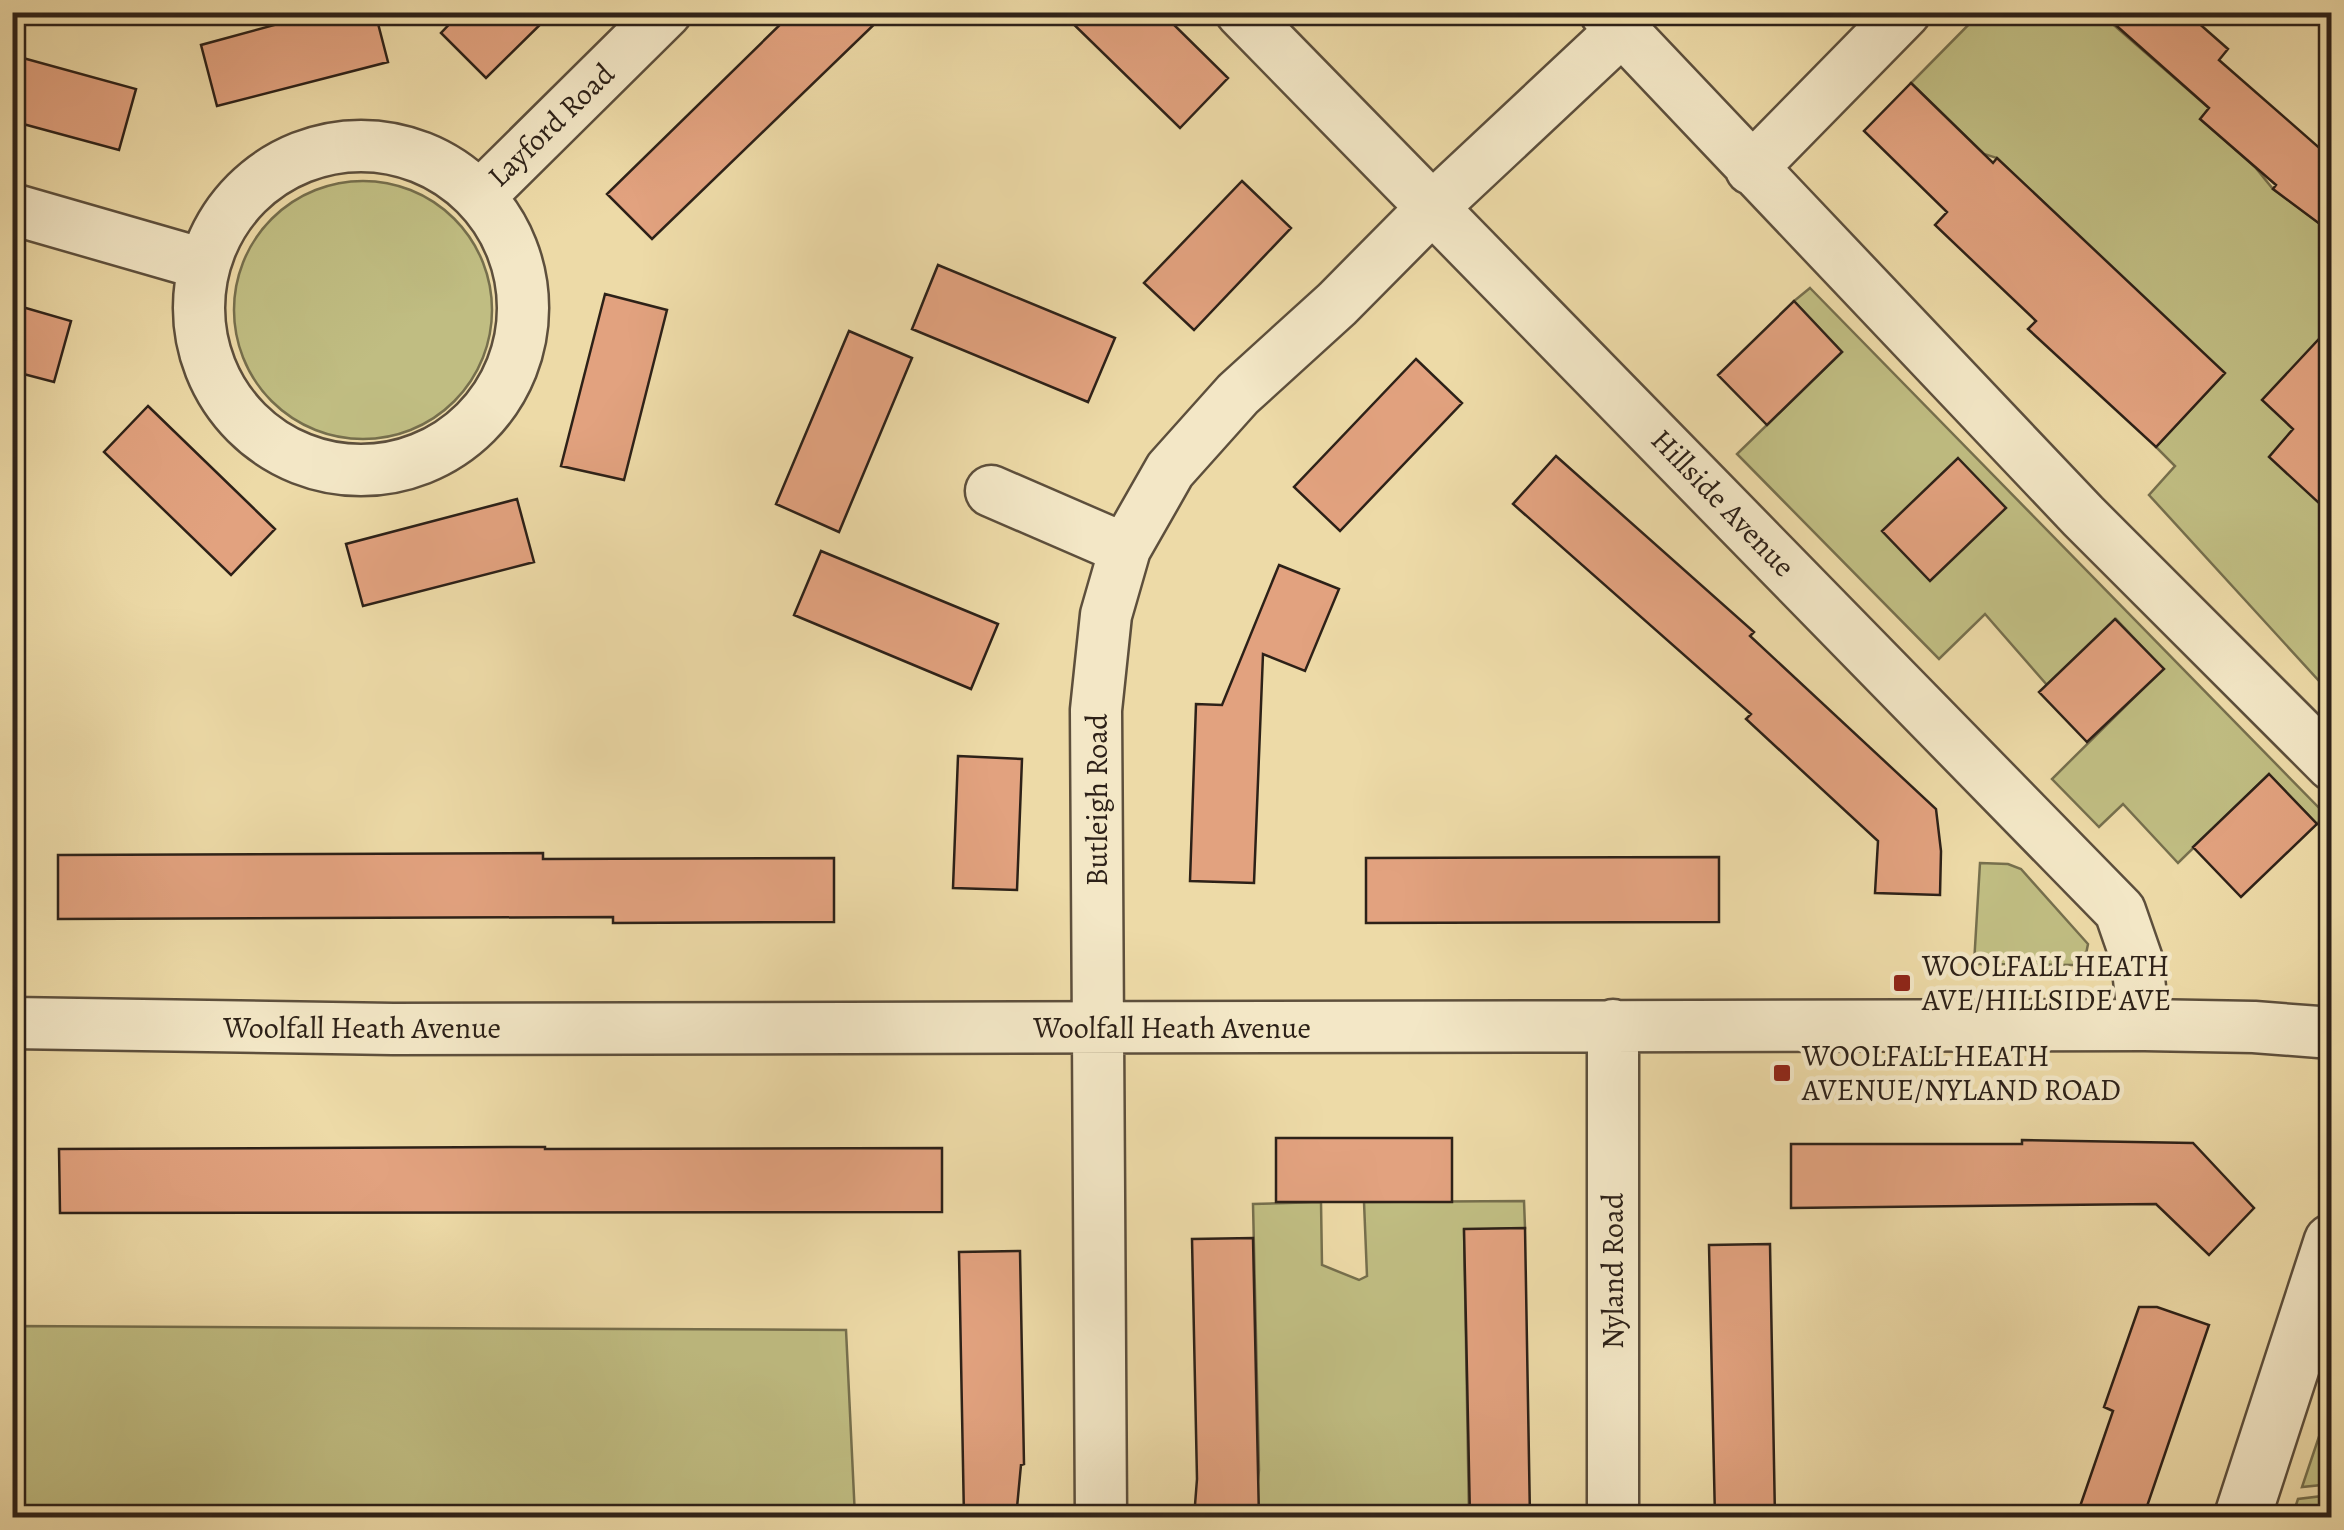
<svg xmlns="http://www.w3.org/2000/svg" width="2344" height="1530" font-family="Alegreya,serif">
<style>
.green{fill:#c0bd82;stroke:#766f4d;stroke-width:2.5}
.building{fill:#e2a27f;stroke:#2d2118;stroke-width:2.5}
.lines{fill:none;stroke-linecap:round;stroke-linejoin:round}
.minor-casing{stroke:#5d4f3c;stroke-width:55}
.tertiary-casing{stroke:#5d4f3c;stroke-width:60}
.minor{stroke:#f3e7c6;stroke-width:50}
.tertiary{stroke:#f3e7c6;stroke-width:55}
.poi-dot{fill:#8f2418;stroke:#f3e7c6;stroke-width:4}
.labels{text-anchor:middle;stroke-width:9;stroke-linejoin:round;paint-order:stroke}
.street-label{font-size:30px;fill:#2d2118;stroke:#f3e7c6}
.poi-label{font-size:30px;fill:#2d2118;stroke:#f3e7c6;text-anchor:start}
</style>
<rect width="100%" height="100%" fill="#eddaa7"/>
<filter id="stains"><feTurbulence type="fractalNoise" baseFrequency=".002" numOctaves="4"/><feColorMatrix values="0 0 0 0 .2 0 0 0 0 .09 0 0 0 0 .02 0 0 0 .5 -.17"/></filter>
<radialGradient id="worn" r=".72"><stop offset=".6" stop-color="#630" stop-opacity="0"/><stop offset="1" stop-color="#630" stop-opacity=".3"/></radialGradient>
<path class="green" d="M1980 13H2100L2209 108 2201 119 2255 167 2273 189 2331 232V694L2149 495 2175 466 2156 447 2224 374 1997 158 1984 154 1911 83Z
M234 310a129 129 0 1 1 258 0a129 129 0 1 1-258 0Z
M1810 288 2325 814 2317 824 2269 774 2178 863 2123 804 2099 827 2052 779 2163 669 2116 619 2047 685 1985 614 1939 659 1737 454 1842 352 1794 301Z
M1980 863 2008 864 2021 869 2088 944 2085 959 2074 965 1974 964Z
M1524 1201 1525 1228 1464 1230 1469 1517H1254L1259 1470 1253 1204 1321 1202 1322 1265 1359 1280 1367 1276 1364 1202Z
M13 1326 846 1330 855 1517H13Z
M2331 1401V1484L2302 1487Z
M2331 1495V1517H2292L2298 1499Z"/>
<path class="building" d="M322 12H375L388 62 217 106 201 45Z
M461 12H553L486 78 441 33Z
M793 12H887L652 239 607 194Z
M1061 12H1161L1228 78 1180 128Z
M2101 12H2186L2228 49 2219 60 2332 159V233L2273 189 2276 185 2200 119 2209 108Z
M12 55 136 89 119 150 12 121Z
M1911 83 1993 163 1997 158 2225 373 2156 447 2028 329 2036 321 1935 225 1947 212 1864 131Z
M1242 181 1291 228 1194 330 1144 283Z
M938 265 1115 338 1088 402 912 329Z
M605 294 667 310 624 480 561 466Z
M1794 301 1842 352 1767 425 1718 375Z
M12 304 71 321 54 382 12 371Z
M2332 325V515L2269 457 2293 429 2262 400Z
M849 331 912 358 839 532 776 504Z
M1416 359 1462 403 1340 531 1294 487Z
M148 406 275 529 231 575 104 452Z
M1556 456 1754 632 1750 636 1936 809 1941 851 1940 895 1875 893 1878 841 1746 719 1751 714 1513 504Z
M1958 458 2006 508 1930 581 1882 531Z
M517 499 534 562 363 606 346 544Z
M821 551 998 624 971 689 794 615Z
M1279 565 1339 589 1305 671 1263 654 1254 883 1190 881 1196 704 1222 705Z
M2115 619 2164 669 2087 742 2039 692Z
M958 756 1022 759 1017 890 953 888Z
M2269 774 2317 824 2241 897 2193 847Z
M543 853V859L834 858V922L613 923V917L58 919V855Z
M1719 857V922L1366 923V858Z
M1276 1138H1452V1202H1276Z
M2022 1140 2193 1143 2254 1208 2209 1255 2156 1204 1791 1208V1144H2022Z
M521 1147H545V1149L942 1148V1212L60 1213 59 1149Z
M1525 1228 1530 1518H1470L1464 1229Z
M1253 1238 1259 1518H1194L1197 1479 1192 1239Z
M1770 1244 1775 1518H1715L1709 1245Z
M1020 1251 1024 1464 1021 1465 1016 1518H964L959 1252Z
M2139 1307H2157L2209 1325 2143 1518H2076L2113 1411 2104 1407Z"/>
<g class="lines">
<g class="minor-casing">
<path id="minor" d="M1241 12 2120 911 2137 960 2144 1025
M1605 12 2083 516 2332 765
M199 308a162 162 0 1 1 324 0a162 162 0 1 1-324 0Z
M1751 169 1905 12
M480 196 666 12
M12 209 203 264
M991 491 1125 549
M12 1023 393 1029 2144 1025 2254 1027 2332 1033
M1613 1025V1518
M1101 1518 1096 710 1106 615 1125 549 1170 470 1238 394 1337 304 1433 207 1622 30"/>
</g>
<g class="tertiary-casing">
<path id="tertiary" d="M2242 1518 2332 1242"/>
</g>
<use href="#minor" class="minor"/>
<use href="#tertiary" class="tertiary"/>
</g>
<g class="poi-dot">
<rect x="1892" y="973" width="20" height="20" rx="5"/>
<rect x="1772" y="1063" width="20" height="20" rx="5"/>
</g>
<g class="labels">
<g class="street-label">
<text transform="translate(551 125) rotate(-44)" y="10">Layford Road</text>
<text transform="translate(1723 503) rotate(46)" y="10">Hillside Avenue</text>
<text transform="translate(1097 800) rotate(-90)" y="10">Butleigh Road</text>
<text x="362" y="1038">Woolfall Heath Avenue</text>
<text x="1172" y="1038">Woolfall Heath Avenue</text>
<text transform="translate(1613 1271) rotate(-90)" y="10">Nyland Road</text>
</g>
<g class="poi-label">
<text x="1922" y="976">WOOLFALL HEATH<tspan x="1922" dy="34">AVE/HILLSIDE AVE</tspan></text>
<text x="1802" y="1066">WOOLFALL HEATH<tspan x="1802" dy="34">AVENUE/NYLAND ROAD</tspan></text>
</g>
</g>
<rect width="2344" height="1530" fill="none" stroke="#eddaa7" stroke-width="50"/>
<rect x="15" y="15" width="2314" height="1500" fill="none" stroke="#2d2118" stroke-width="5"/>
<rect x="25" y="25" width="2294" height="1480" fill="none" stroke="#2d2118" stroke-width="2.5"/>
<rect width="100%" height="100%" filter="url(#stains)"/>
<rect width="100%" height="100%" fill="url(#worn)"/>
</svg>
